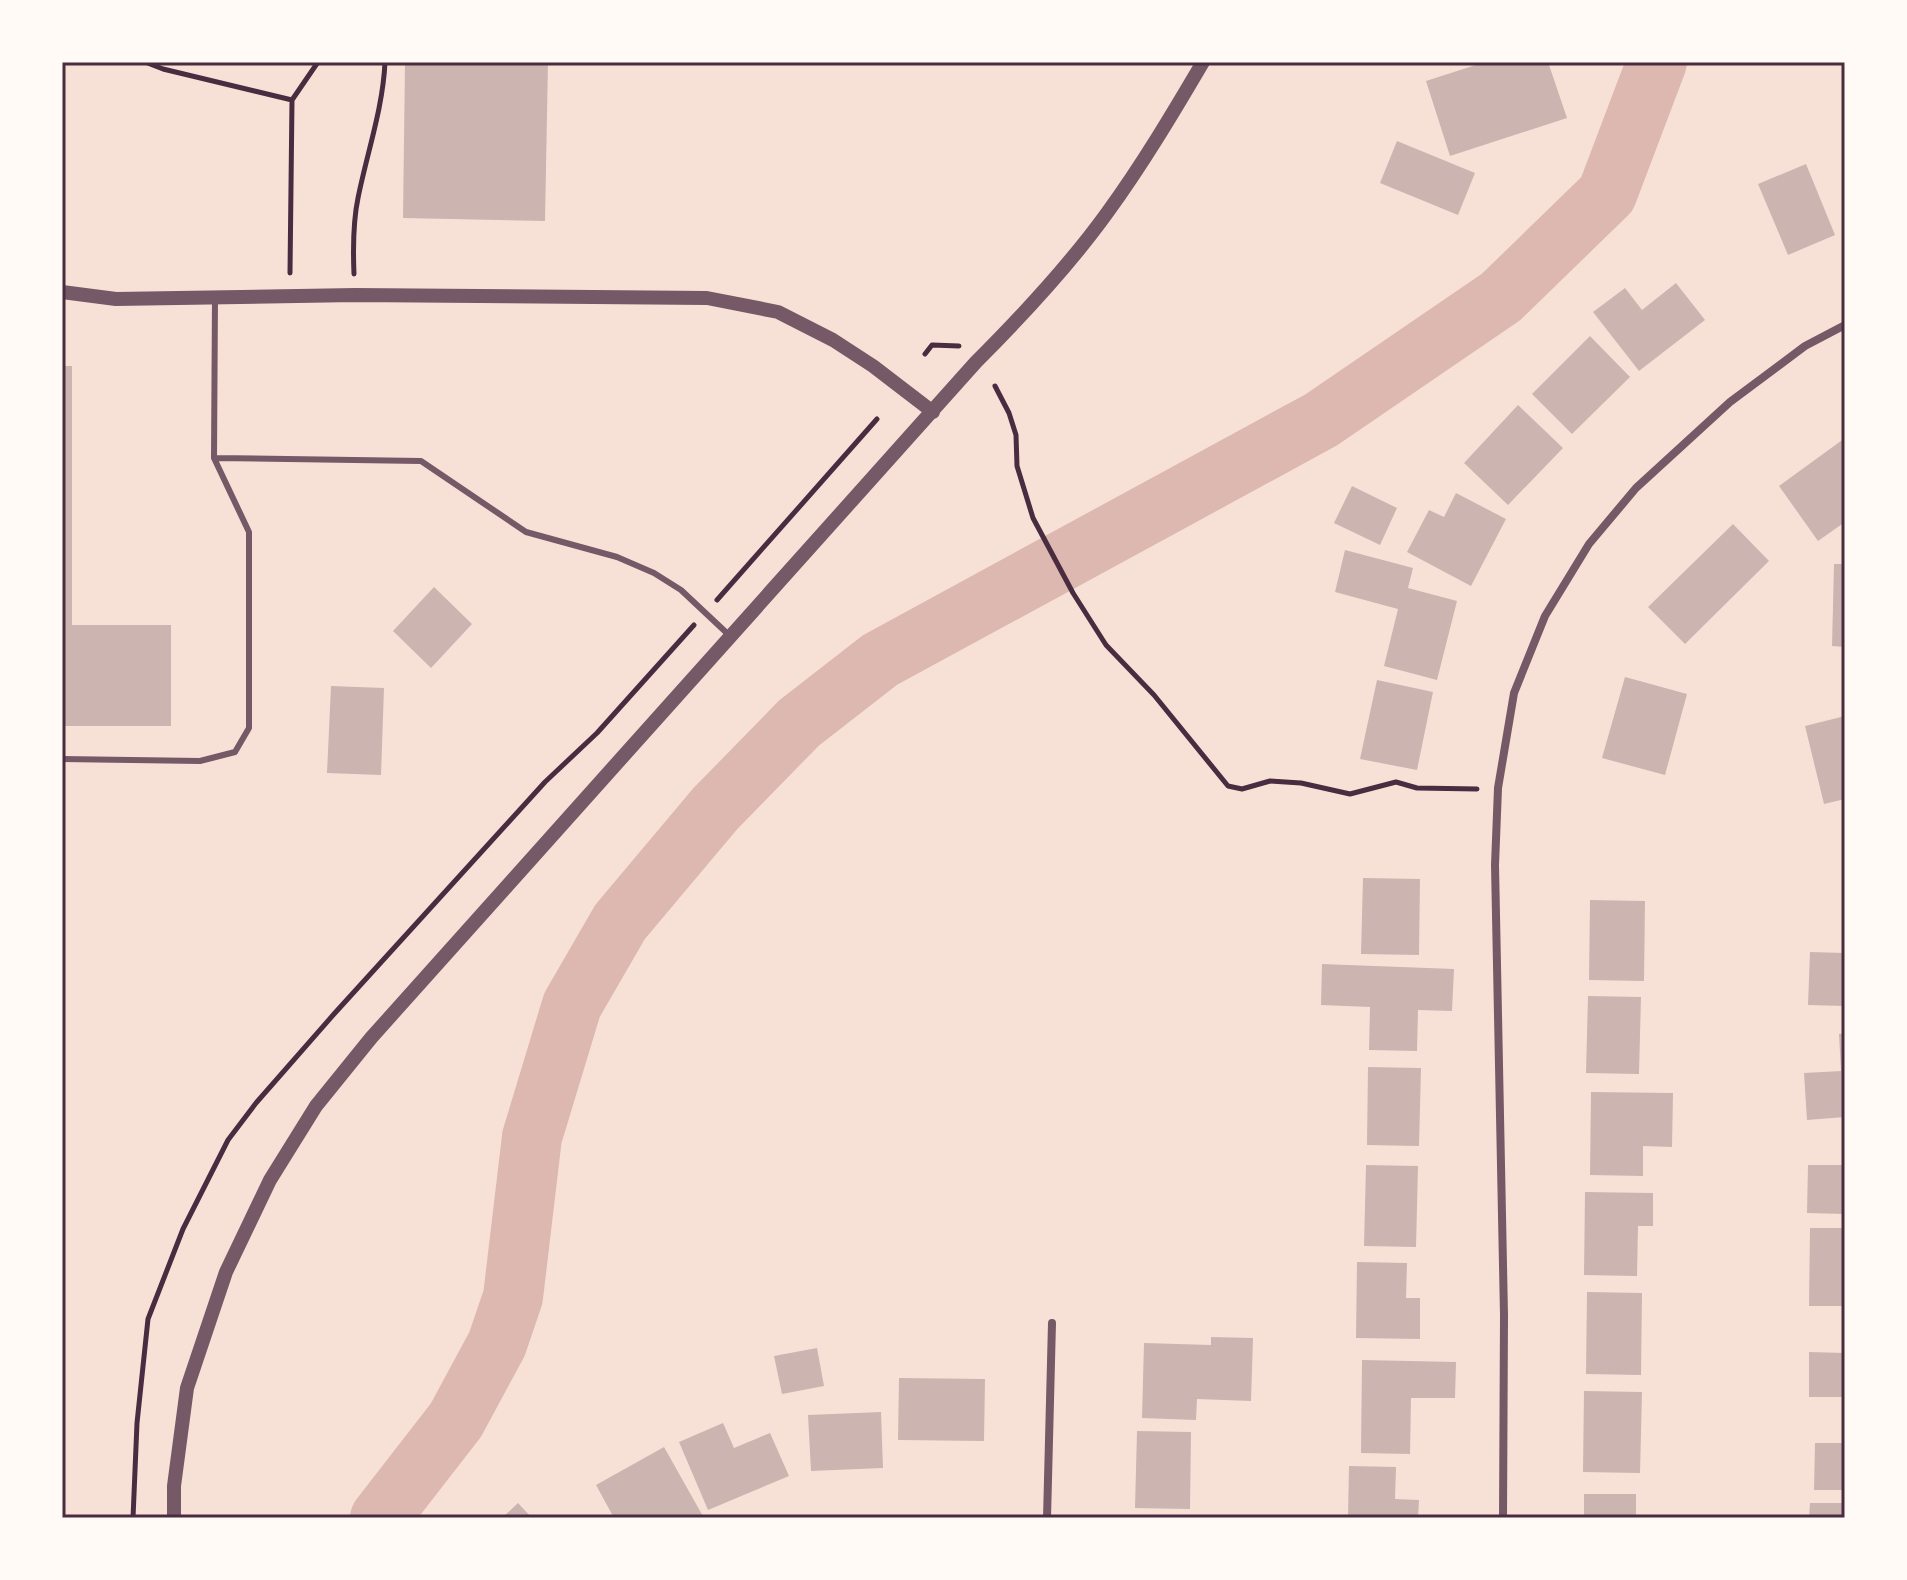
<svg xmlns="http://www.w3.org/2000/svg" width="1907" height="1580" font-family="Mulish,sans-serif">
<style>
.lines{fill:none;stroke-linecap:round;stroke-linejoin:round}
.river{stroke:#dcb8b0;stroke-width:60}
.building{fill:#ccb4b1}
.path{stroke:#4a2c40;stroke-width:5}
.service{stroke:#755966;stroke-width:6}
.minor{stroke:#755966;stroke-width:8}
.tertiary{stroke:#755966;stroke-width:14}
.neatline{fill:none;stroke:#4a2c40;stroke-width:3}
</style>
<rect width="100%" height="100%" fill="#f7e1d7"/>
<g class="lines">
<path class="river" d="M380 1518 456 1420 497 1344 513 1297 532 1137 572 1005 620 922 715 809 799 723 880 660 1321 420 1501 297 1607 194 1657 62"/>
</g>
<path class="building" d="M405 62H548L545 221 403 218Z
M1485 62H1548L1567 118 1450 156 1426 81Z
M1397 141 1475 173 1458 215 1380 183Z
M1806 164 1835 235 1788 255 1758 184Z
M1676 283 1705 320 1639 371 1593 312 1625 288 1642 310Z
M1590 336 1630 377 1572 434 1532 394Z
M62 366H72V625H171V726H62Z
M1518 405 1563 448 1508 505 1464 463Z
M1845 438V522L1818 541 1779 486Z
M1352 486 1397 508 1380 545 1334 523Z
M1456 493 1506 519 1471 586 1407 552 1429 510 1444 517Z
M1733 524 1769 561 1685 644 1648 607Z
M1345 550 1413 568 1408 588 1457 601 1437 680 1384 666 1398 609 1335 592Z
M1834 564H1845V647L1832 646Z
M434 587 472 624 431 668 393 631Z
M1625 677 1687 694 1665 775 1602 758Z
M1377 680 1433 692 1417 770 1360 759Z
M331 686 384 688 381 775 327 773Z
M1845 716V799L1824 804 1805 726Z
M1363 878 1420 879 1419 955 1361 954Z
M1590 900 1645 901 1644 981 1589 980Z
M1810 952 1845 953V1006L1808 1005Z
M1322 964 1454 969 1452 1011 1418 1010 1417 1051 1369 1050 1370 1007 1321 1005Z
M1588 996 1641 997 1639 1074 1586 1073Z
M1845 1033V1117L1807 1120 1804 1073 1841 1071 1839 1034Z
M1368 1067 1421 1068 1419 1146 1367 1145Z
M1591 1092 1673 1093 1672 1147 1643 1146V1176L1590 1175Z
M1366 1165 1418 1166 1416 1247 1364 1246Z
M1808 1165H1845V1214L1807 1213Z
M1585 1192 1653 1193V1226H1638L1637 1276 1584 1275Z
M1810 1228H1845V1306H1809Z
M1357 1262 1407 1263 1406 1298H1420V1339L1356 1338Z
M1587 1292 1642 1293 1641 1375 1586 1374Z
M1211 1337 1253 1338 1251 1401 1197 1399 1196 1420 1142 1418 1144 1343 1211 1345Z
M817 1348 824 1386 782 1394 774 1356Z
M1809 1352 1845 1353V1397H1809Z
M1362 1360 1456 1362 1455 1398H1411L1410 1454 1361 1453Z
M899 1378 985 1379 984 1441 898 1440Z
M1584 1391 1642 1392 1640 1473 1583 1472Z
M881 1412 883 1468 811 1471 808 1415Z
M723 1423 734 1448 770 1433 789 1476 708 1510 679 1442Z
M1137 1431 1191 1432 1190 1509 1135 1508Z
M1815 1443H1845V1490H1814Z
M664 1447 704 1518H614L596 1485Z
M1349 1466 1396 1467 1395 1499 1419 1500 1418 1518H1348Z
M1584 1494H1636V1518H1584Z
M518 1503 532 1518H502Z
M1810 1503H1845V1518H1809Z"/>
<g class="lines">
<path class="path" d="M145 62 163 69 292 100
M290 273 292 100 318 62
M354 274C353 250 353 222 358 198 367 153 383 108 385 62
M925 354 932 345 959 346
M995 386 1009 413 1016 435 1017 466 1033 518 1073 593 1106 645 1154 695 1228 786 1242 789 1270 781 1301 783 1350 794 1396 782 1417 788 1477 789
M717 600 877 419
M133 1518 137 1423 148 1319 183 1229 228 1140 256 1103 334 1014 545 782 597 733 694 625"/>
<path class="service" d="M214 458 421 461 526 532 617 557 654 573 681 590 730 636
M62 759 200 761 235 752 249 728V532L214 458 215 297"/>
<path class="minor" d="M1047 1518 1052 1323
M1503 1518 1504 1315 1495 865 1498 788 1514 693 1545 616 1589 544 1636 488 1730 402 1805 346 1845 325"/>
<path class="tertiary" d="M62 292 116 299 355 295 707 298 778 312 833 340 873 366 933 412
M174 1518V1486L187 1388 226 1272 270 1180 316 1106 371 1038 976 362C1023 315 1068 267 1107 213 1142 165 1173 113 1203 62"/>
</g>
<rect width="1907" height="1580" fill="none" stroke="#fffaf5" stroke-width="128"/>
<rect x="64" y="64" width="1779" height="1452" class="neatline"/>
</svg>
